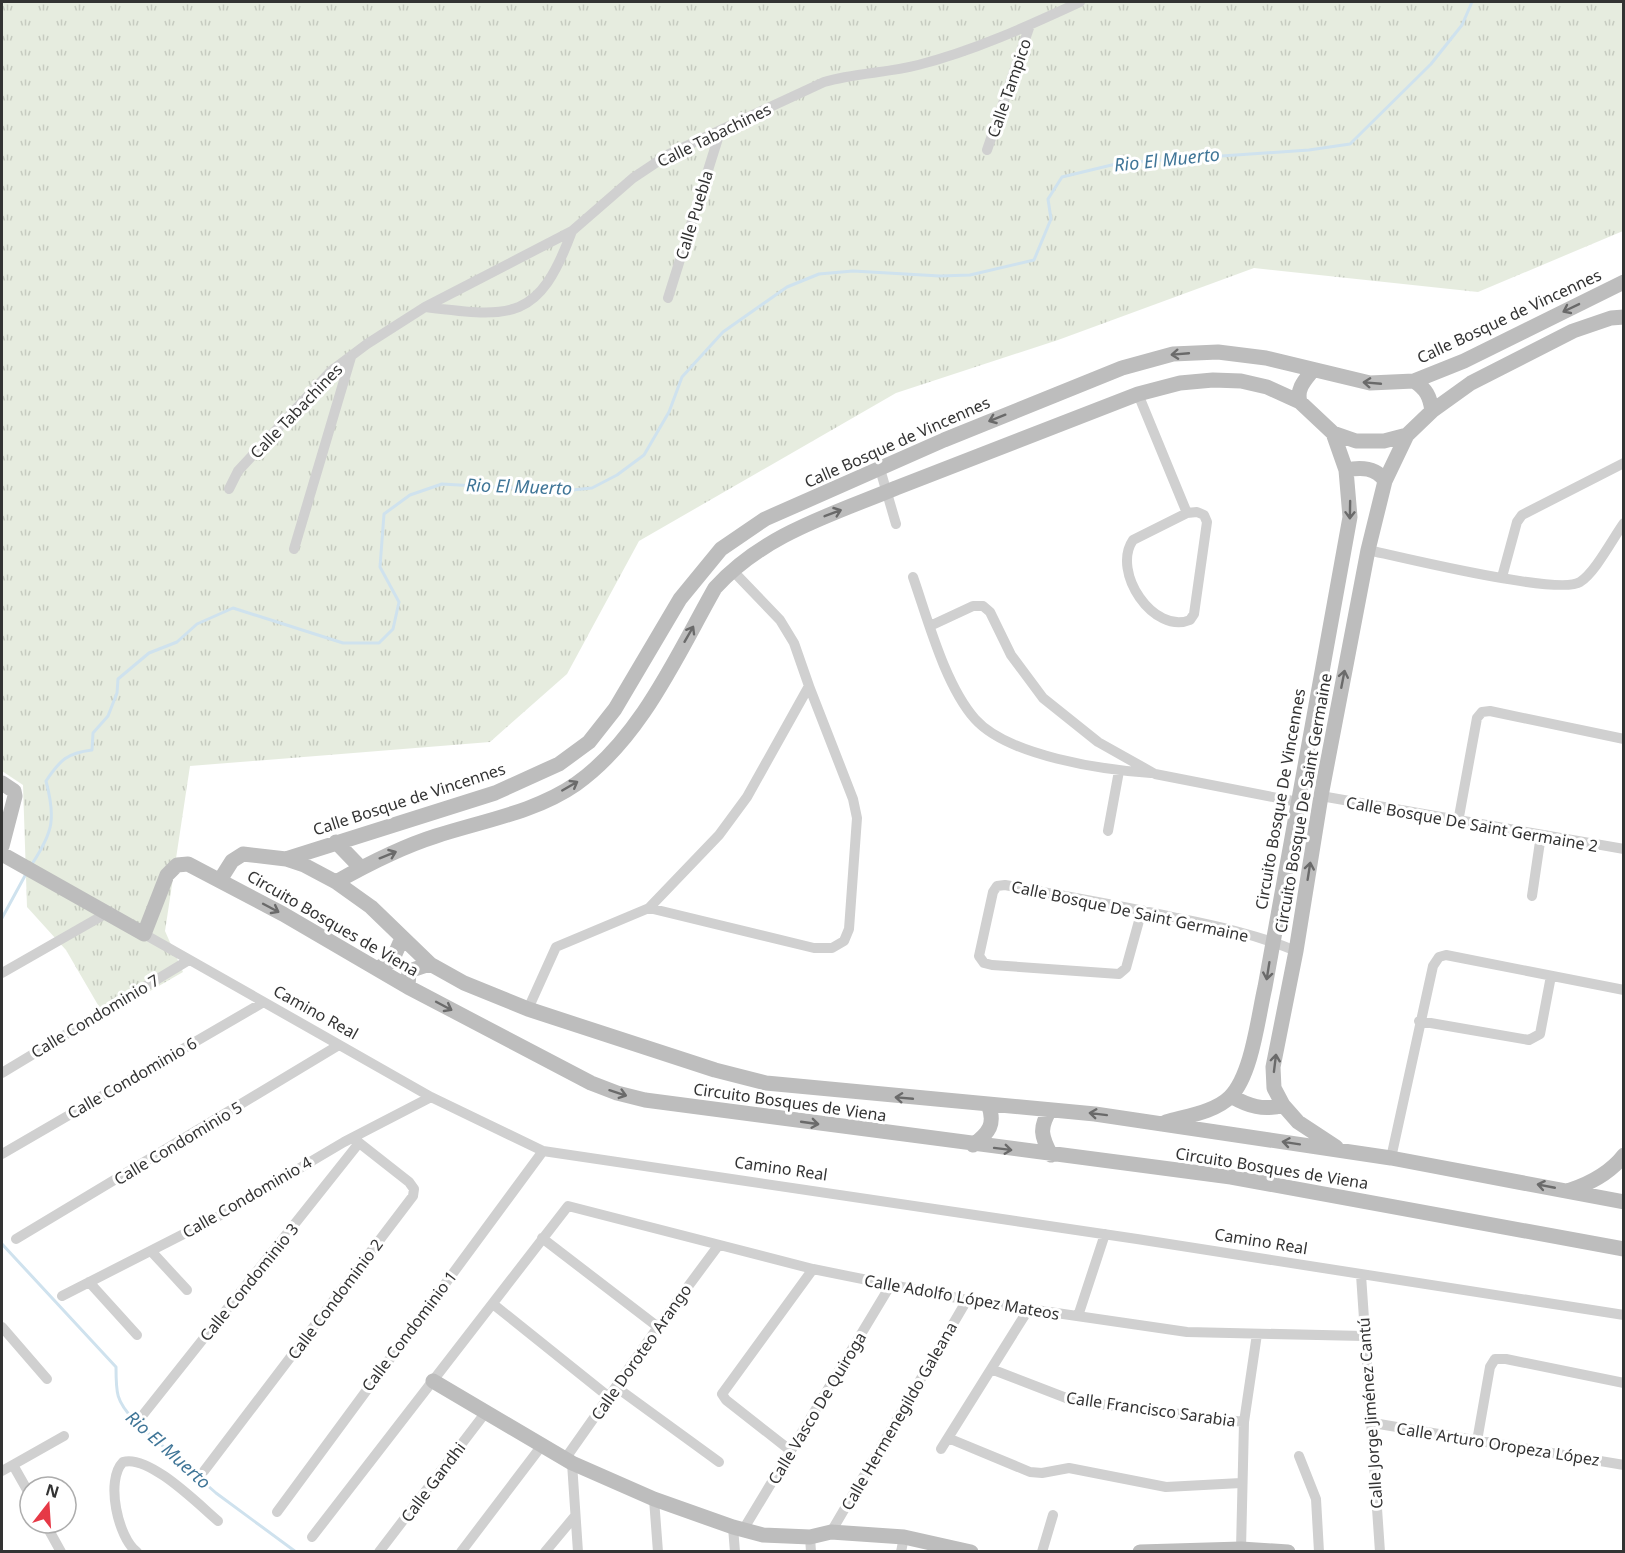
<svg xmlns="http://www.w3.org/2000/svg" width="1625" height="1553" font-family="'Noto Sans',sans-serif">
<style>
.grass{fill:url(#grass-tufts)}
.lines{fill:none;stroke-linecap:round;stroke-linejoin:round}
.stream{stroke:#cfe2ee;stroke-width:3}
.street{stroke:#d0d0d0;stroke-width:10}
.secondary{stroke:#bdbdbd;stroke-width:15}
.oneway{stroke:#6a6a6a}
.labels{text-anchor:middle;stroke-width:6;stroke-linejoin:round;paint-order:stroke}
.street-label{font-size:16px;fill:#333;stroke:#fff}
.water-label{font-size:18px;font-style:italic;fill:#3f7597;stroke:#fff}
</style>
<defs>
<pattern id="grass-tufts" width="24" height="20" patternUnits="userSpaceOnUse" patternTransform="scale(1.5)"><rect width="24" height="20" fill="#e6ecdf"/><path d="M3 7l-1-3M5 7V3M7 7l1-3M15 17l-1-3M17 17v-4M19 17l1-3" fill="none" stroke="#c6cbc0"/></pattern>
</defs>
<rect width="100%" height="100%" fill="#fff"/>
<path class="grass" d="M2 2H1623V231L1478 292 1254 268 1058 340 896 393 639 541 567 674 490 742 190 766 165 931 183 972 105 1017 66 950 27 907 23 785 2 771Z"/>
<g class="lines">
<path class="stream" d="M32 864C53 832 56 819 46 781 60 760 67 753 92 750L93 733 108 716 117 693 118 679 149 653 177 642 197 624 233 608 343 643H379L393 629 399 602 380 567 384 514 410 495 442 484 562 491 592 488 617 475 644 455 669 412 682 377 723 332 787 287 819 274 853 271 940 276 970 275 1034 260 1051 219 1048 199 1062 177 1120 163 1309 150 1350 144 1431 64 1462 25 1472 2
M2 918 27 872
M2 1244 116 1367C116 1393 116 1401 134 1420
M139 1425 216 1493 296 1552"/>
<path class="street" d="M987 150 1030 25
M668 298 720 132
M425 307C513 318 539 321 572 231
M1138 394 1187 513
M880 469 896 524
M229 489 238 471 331 371 367 344 425 307 572 231 633 178 669 154 824 82C855 73 887 73 918 65 974 51 1028 26 1080 2
M1197 512 1204 515 1207 522 1194 614 1190 620C1154 635 1111 572 1133 540L1187 513Z
M294 549 351 357
M1368 550C1400 557 1559 596 1580 582 1595 573 1613 538 1624 523
M913 577C928 620 945 685 975 719 1008 756 1103 770 1151 773
M1502 577 1517 522 1522 515 1624 463
M930 626 973 606H983L990 612 1011 655 1043 698 1098 742 1155 774 1298 802
M1321 796 1624 849
M1458 822 1477 718 1482 712 1490 711 1624 739
M1108 831 1119 771
M1532 896 1541 835
M649 908 814 948H832L844 941 849 929 857 818 853 799 809 686
M1142 910 1126 968 1119 974 992 965 984 963 979 956 993 892 997 886 1005 885C1063 896 1120 905 1177 918 1217 926 1258 935 1296 951
M144 934 431 1097 543 1151 1137 1239 1624 1315
M2 973 107 913
M528 1009 556 947 649 908 719 835 747 797 809 686 794 643 780 620 732 570
M1419 1021 1529 1040 1540 1034 1551 976
M2 1073 189 960
M2 1154 262 1003
M1391 1158 1433 966 1439 957 1446 955 1624 990
M542 1238 658 1327
M16 1239 339 1045
M151 1251 187 1290
M1361 1275 1380 1552
M89 1282 137 1335
M62 1296 217 1217 344 1142 431 1097
M493 1304 609 1397
M1078 1316 1105 1234
M2 1327 47 1379
M991 1369 1074 1401 1244 1422
M616 1387 719 1462
M138 1421 359 1143
M1373 1423 1624 1465
M948 1438 1030 1472 1042 1473 1069 1468 1166 1487 1241 1483
M1477 1441 1490 1367 1495 1359H1506L1624 1383
M941 1449 1028 1310
M791 1451 726 1400 722 1394 813 1269
M1299 1456 1316 1499 1319 1552
M565 1459 658 1327 718 1246
M572 1463 578 1552
M13 1465 30 1495
M2 1471 64 1436
M204 1471 413 1196 414 1189 409 1182 353 1138
M654 1499 658 1552
M277 1512 543 1151
M45 1523 61 1552
M733 1527 735 1552
M743 1530 890 1286
M831 1532 967 1300
M312 1537 568 1206 813 1269 967 1300 1187 1332 1364 1336
M810 1537 811 1552
M1241 1549 1244 1422 1257 1334
M137 1552C118 1538 105 1480 123 1462 149 1454 199 1505 218 1521
M379 1552 486 1412
M461 1552 543 1444
M545 1552 575 1516
M901 1552 904 1537
M1042 1552 1053 1515"/>
<path class="secondary" d="M1414 381C1426 389 1430 396 1432 411
M1300 402C1296 389 1305 380 1313 370
M1346 470C1361 467 1376 467 1385 481
M2 783 14 791 15 796 2 846
M336 842 361 868
M2 854 144 934 167 875 177 865 188 864 283 914 408 987 591 1083 617 1093 645 1100 1231 1177 1624 1249
M286 859 495 793 559 764 589 742 615 709 680 599 721 549 765 519 944 440 1122 368 1173 354 1218 352 1266 358 1370 383 1414 381 1464 361 1624 282
M220 880 232 861 243 854 286 859 304 865 336 882 371 907 430 964 464 983 528 1009 715 1070 766 1083 1095 1114 1391 1158 1624 1202
M336 882C368 864 401 847 436 836 482 821 536 812 576 784 641 738 677 655 715 588 764 534 831 515 896 488 977 456 1058 425 1138 394L1180 383 1213 380 1241 381 1267 387 1300 402 1333 433 1356 441H1384L1407 435 1432 411 1471 383 1573 331 1611 318 1624 317
M378 968 392 961 402 938
M408 987 409 971 430 964
M1231 1096C1248 1106 1264 1111 1283 1105
M1050 1110C1039 1128 1041 1136 1051 1155
M1166 1122C1186 1116 1215 1112 1230 1097 1252 1075 1258 1017 1265 987L1350 517 1346 470 1333 433
M973 1145C989 1133 996 1124 988 1104
M1336 1147 1298 1122 1283 1105 1274 1088 1273 1067 1296 951 1321 796 1368 550 1385 481 1407 435
M1570 1190C1591 1183 1610 1173 1624 1155
M433 1381 572 1463 654 1499 733 1527 763 1535 810 1537 831 1532 904 1537 971 1552
M1140 1552 1241 1549 1288 1552"/>
</g>
<defs><path id="oneway-shaft" d="M-6 0H5M1.5-3L5.5 0L1.5 3" fill="none" stroke-width="1.6" stroke-linecap="round" stroke-linejoin="round" transform="scale(1.5)"/></defs>
<g class="oneway">
<use href="#oneway-shaft" transform="translate(1571 308) rotate(154)"/>
<use href="#oneway-shaft" transform="translate(1180 354) rotate(175)"/>
<use href="#oneway-shaft" transform="translate(1372 383) rotate(-175)"/>
<use href="#oneway-shaft" transform="translate(997 418) rotate(158)"/>
<use href="#oneway-shaft" transform="translate(1350 510) rotate(91)"/>
<use href="#oneway-shaft" transform="translate(833 513) rotate(-21)"/>
<use href="#oneway-shaft" transform="translate(689 634) rotate(-60)"/>
<use href="#oneway-shaft" transform="translate(1343 679) rotate(-79)"/>
<use href="#oneway-shaft" transform="translate(570 786) rotate(-30)"/>
<use href="#oneway-shaft" transform="translate(388 855) rotate(-22)"/>
<use href="#oneway-shaft" transform="translate(1309 871) rotate(-81)"/>
<use href="#oneway-shaft" transform="translate(271 908) rotate(28)"/>
<use href="#oneway-shaft" transform="translate(1268 971) rotate(99)"/>
<use href="#oneway-shaft" transform="translate(444 1006) rotate(28)"/>
<use href="#oneway-shaft" transform="translate(1275 1063) rotate(-83)"/>
<use href="#oneway-shaft" transform="translate(618 1093) rotate(18)"/>
<use href="#oneway-shaft" transform="translate(904 1098) rotate(-175)"/>
<use href="#oneway-shaft" transform="translate(1098 1114) rotate(-173)"/>
<use href="#oneway-shaft" transform="translate(810 1123) rotate(8)"/>
<use href="#oneway-shaft" transform="translate(1291 1143) rotate(-171)"/>
<use href="#oneway-shaft" transform="translate(1003 1149) rotate(7)"/>
<use href="#oneway-shaft" transform="translate(1546 1186) rotate(-169)"/>
</g>
<g class="labels">
<g class="street-label">
<text transform="translate(1009 88) rotate(-71)" y="6">Calle Tampico</text>
<text transform="translate(714 135) rotate(-26)" y="6">Calle Tabachines</text>
<text transform="translate(694 215) rotate(-73)" y="6">Calle Puebla</text>
<text transform="translate(1509 316) rotate(-25)" y="6">Calle Bosque de Vincennes</text>
<text transform="translate(296 411) rotate(-46)" y="6">Calle Tabachines</text>
<text transform="translate(897 442) rotate(-24)" y="6">Calle Bosque de Vincennes</text>
<text transform="translate(409 799) rotate(-18)" y="6">Calle Bosque de Vincennes</text>
<text transform="translate(1280 799) rotate(-80)" y="6">Circuito Bosque De Vincennes</text>
<text transform="translate(1303 803) rotate(-80)" y="6">Circuito Bosque De Saint Germaine</text>
<text transform="translate(1472 824) rotate(10)" y="6">Calle Bosque De Saint Germaine 2</text>
<text transform="translate(1130 911) rotate(12)" y="6">Calle Bosque De Saint Germaine</text>
<text transform="translate(333 923) rotate(30)" y="6">Circuito Bosques de Viena</text>
<text transform="translate(316 1012) rotate(29)" y="6">Camino Real</text>
<text transform="translate(95 1016) rotate(-31)" y="6">Calle Condominio 7</text>
<text transform="translate(132 1078) rotate(-30)" y="6">Calle Condominio 6</text>
<text transform="translate(790 1102) rotate(8)" y="6">Circuito Bosques de Viena</text>
<text transform="translate(178 1143) rotate(-31)" y="6">Calle Condominio 5</text>
<text transform="translate(781 1168) rotate(8)" y="6">Camino Real</text>
<text transform="translate(1272 1168) rotate(9)" y="6">Circuito Bosques de Viena</text>
<text transform="translate(247 1197) rotate(-30)" y="6">Calle Condominio 4</text>
<text transform="translate(1261 1241) rotate(9)" y="6">Camino Real</text>
<text transform="translate(249 1282) rotate(-51)" y="6">Calle Condominio 3</text>
<text transform="translate(962 1297) rotate(10)" y="6">Calle Adolfo López Mateos</text>
<text transform="translate(335 1299) rotate(-53)" y="6">Calle Condominio 2</text>
<text transform="translate(409 1331) rotate(-53)" y="6">Calle Condominio 1</text>
<text transform="translate(641 1352) rotate(-55)" y="6">Calle Doroteo Arango</text>
<text transform="translate(817 1408) rotate(-59)" y="6">Calle Vasco De Quiroga</text>
<text transform="translate(1151 1409) rotate(8)" y="6">Calle Francisco Sarabia</text>
<text transform="translate(1370 1413) rotate(-94)" y="6">Calle Jorge Jiménez Cantú</text>
<text transform="translate(899 1416) rotate(-60)" y="6">Calle Hermenegildo Galeana</text>
<text transform="translate(1498 1444) rotate(9)" y="6">Calle Arturo Oropeza López</text>
<text transform="translate(433 1482) rotate(-53)" y="6">Calle Gandhi</text>
</g>
<g class="water-label">
<text transform="translate(1167 160) rotate(-6)" y="6">Rio El Muerto</text>
<text transform="translate(519 487) rotate(2)" y="6">Rio El Muerto</text>
<text transform="translate(168 1450) rotate(42)" y="6">Rio El Muerto</text>
</g>
</g>
<rect width="1625" height="1553" fill="none" stroke="#333333" stroke-width="6"/>
<g transform="translate(48 1505) rotate(17)"><circle r="28" fill="#ffffff" stroke="#adadad" stroke-width="1.5"/>
<path d="M0-4.5L10 22L0 15L-10 22Z" fill="#e63946"/>
<text y="-9" font-size="16" font-weight="bold" text-anchor="middle" fill="#333333">N</text>
</g>
</svg>
